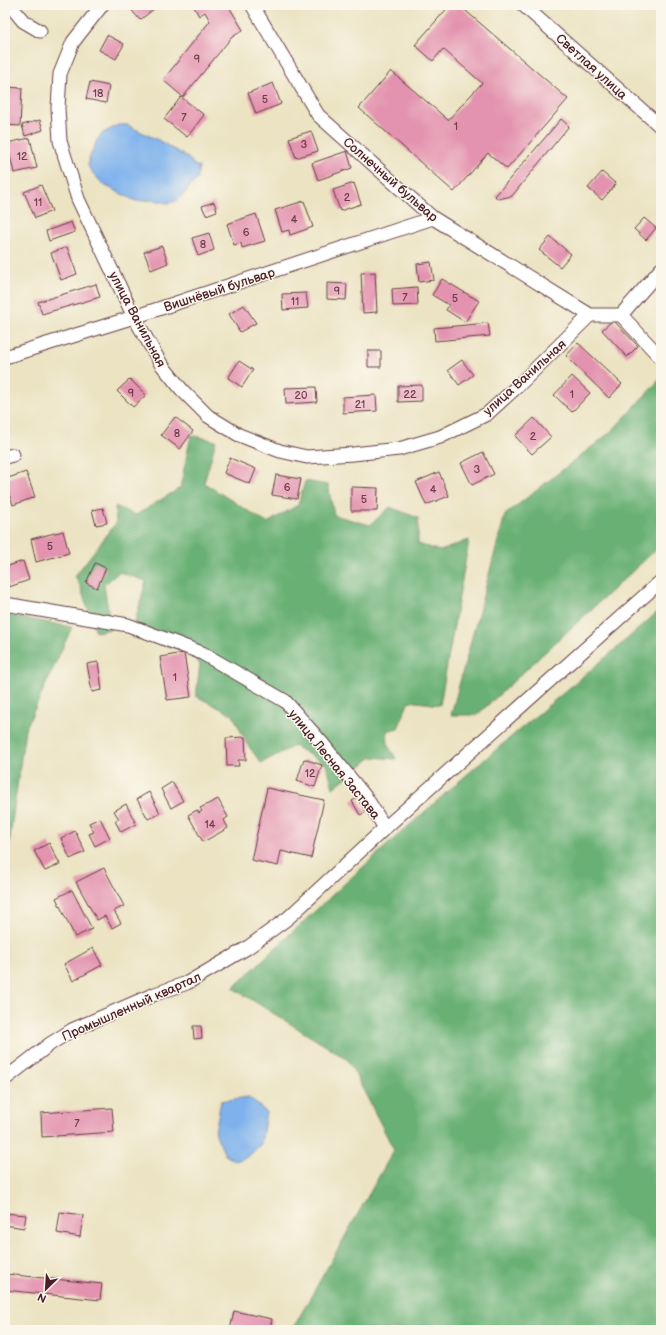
<svg xmlns="http://www.w3.org/2000/svg" width="666" height="1335" font-family="'Balsamiq Sans',sans-serif">
<style>
.forest{fill:#69b075;stroke:#5a6850}
.water{fill:#7fb2ec;stroke:#64688c}
.building{fill:#e393af}
.lines{fill:none;stroke-linecap:round;stroke-linejoin:round}
.street-casing{stroke:#623c42;stroke-width:15}
.street{stroke:#fff;stroke-width:13}
.labels{text-anchor:middle;stroke-width:3;stroke-linejoin:round;paint-order:stroke}
.number-label{font-size:11px;fill:#703c4c}
.street-label{font-size:13px;fill:#4a1f2b;stroke:#fbf7ec}
</style>
<rect width="100%" height="100%" fill="#fbf7ec"/>
<filter id="ink" filterUnits="userSpaceOnUse"><feTurbulence type="fractalNoise" baseFrequency=".025" numOctaves="2"/><feDisplacementMap in="SourceGraphic" scale="8" xChannelSelector="R" yChannelSelector="G"/><feConvolveMatrix kernelMatrix="1 2 1 2 8 2 1 2 1" color-interpolation-filters="sRGB"/></filter>
<filter id="wash" filterUnits="userSpaceOnUse"><feTurbulence type="fractalNoise" baseFrequency=".012" numOctaves="4" result="noise"/><feDisplacementMap in="SourceGraphic" scale="16" xChannelSelector="R" yChannelSelector="G"/><feGaussianBlur stdDeviation="0.9" result="paint"/><feColorMatrix in="noise" values="0 0 0 0 0 0 0 0 0 0 0 0 0 0 0 0 0 1.4 0 .05"/><feComposite in="paint" operator="in"/></filter>
<g filter="url(#wash)">
<rect width="100%" height="100%" fill="#ebe3c2"/>
<path class="forest" d="M661 378V545L477 715H451L505 515 612 431Z
M191 435 216 441 204 483 267 523 298 505 305 481 328 485 334 515 370 525 390 507 418 518V544L440 551 469 540 440 705 409 701 398 728 387 731 388 745 396 759 372 757 333 788 327 765 294 746 261 763 247 744 233 715 196 696 200 664 186 650 131 637 146 581 119 572 104 585 111 629 96 632 79 583 75 576 116 523 115 506 136 515 180 488Z
M661 609V1330H292L394 1150 348 1060 233 988C311 914 389 842 470 772 533 717 599 665 661 609Z
M5 615 72 627 25 730 5 872Z"/>
<path class="water" d="M118 125H127L158 140 188 158 194 165 199 167 197 179 181 197 177 201 168 203 154 200 136 201 104 185 90 170 88 165 89 159 97 140 103 133Z
M249 1097 266 1112 261 1144 249 1156 236 1161 225 1155 215 1132 221 1101Z"/>
<g id="blocks">
<path class="building" d="M129 5H150L154 9 140 20 128 6Z
M193 5H228L243 30 231 38 183 97 163 80 210 21 205 12 199 16Z
M450 5H459L568 99 507 169 488 153 454 192 359 108 391 71 448 120 482 83 443 49 433 61 415 45Z
M107 35 124 44 116 59 99 50Z
M90 82 109 86 106 103 86 99Z
M273 83 281 104 256 114 248 93Z
M5 87 22 88 20 126 5 125Z
M181 97 204 115 187 137 164 119Z
M561 119 569 126 512 196 498 199 495 196Z
M40 120 43 130 25 136 22 125Z
M311 131 318 151 296 158 289 138Z
M30 138 37 168 14 173 7 143Z
M347 151 352 168 318 180 312 163Z
M602 172 616 184 602 200 588 188Z
M354 183 361 204 340 211 333 190Z
M41 185 52 211 35 218 24 192Z
M304 201 313 227 290 235 289 230 282 232 275 210Z
M214 202 217 211 206 215 202 206Z
M256 214 265 241 242 248 241 243 234 245 227 224Z
M644 218 656 228 646 240 634 229Z
M71 222 75 232 49 241 46 231Z
M209 233 214 250 198 256 192 238Z
M550 237 571 254 560 267 539 250Z
M162 246 168 263 151 270 144 252Z
M67 247 77 274 61 280 51 253Z
M431 262 434 280 419 282 417 264Z
M375 272 377 312 363 313 361 273Z
M442 279 479 301 465 322 446 310 449 305 432 295Z
M327 283 347 284 346 300 327 299Z
M96 284 100 297 42 314 38 302Z
M417 287 418 305 393 306 392 289Z
M306 293 308 308 283 310 282 294Z
M244 305 256 323 240 332 229 314Z
M613 320 638 346 627 357 602 330Z
M488 323 490 336 435 341 434 328Z
M578 343 622 384 609 398 566 356Z
M368 351H381V367H368Z
M462 360 473 375 459 385 448 370Z
M239 361 253 370 242 387 228 378Z
M572 376 590 393 572 412 554 395Z
M130 379 146 395 133 407 117 391Z
M422 385V401L398 402V386Z
M316 387 317 402 286 404 285 388Z
M376 395 377 411 343 413V397Z
M175 417 193 431 180 449 161 435Z
M534 418 551 437 532 454 515 436Z
M483 452 494 474 472 485 461 463Z
M230 458 256 469 250 484 224 473Z
M26 472 35 497 13 505 5 483V479Z
M439 472 449 496 426 505 416 482Z
M276 475 301 479 297 499 272 495Z
M351 487 378 488 377 511H351Z
M103 508 107 523 96 525 92 510Z
M63 531 69 553 36 562 31 539Z
M23 561 29 580 9 587 5 576V567Z
M95 563 106 568 97 588 86 583Z
M184 653 191 697 167 700 160 657Z
M98 662 102 690 92 692 87 664Z
M245 737 246 760H238L239 766H227L226 738Z
M304 759 322 765 315 787 297 781Z
M172 782 183 801 171 808 161 789Z
M267 788 324 800 311 858 281 851 278 866 251 860Z
M149 792 160 813 148 819 137 799Z
M357 798 366 812 360 815 352 801Z
M218 799 228 817 224 820 228 828 203 842 188 815 197 810 199 813 202 811 200 808Z
M126 804 136 824 121 832 115 821 119 819 114 811Z
M100 818 110 838 95 846 89 834 94 832 89 823Z
M75 831 85 852 70 859 61 838Z
M49 843 60 864 45 871 34 851Z
M104 868 124 906 114 911 121 923 112 928 105 916 97 920 76 882Z
M72 890 92 929 75 937 56 898Z
M93 948 102 965 73 981 64 964Z
M193 1026H201L202 1038 194 1039Z
M112 1108 114 1132 42 1137 41 1113Z
M60 1212 83 1215 80 1237 57 1233Z
M5 1213 26 1215 24 1228 5 1225Z
M5 1274 102 1284 100 1300 5 1290Z
M234 1311 272 1319 270 1330H230Z"/>
</g>
</g>
<g filter="url(#ink)">
<use href="#blocks" fill-opacity="0" stroke="#623c42" stroke-width="1"/>
<g class="lines">
<g class="street-casing">
<path id="street" d="M10 5 23 21 40 31
M102 5 73 42 60 74 58 108 60 141 78 199 134 317 161 364 182 390 208 416 239 435 280 451 307 457 353 454 399 449 440 437 487 414 520 384 590 315
M252 5 318 115 433 218 590 315H621
M523 5 661 127
M661 269 621 315 661 358
M5 357 134 317 433 218
M5 457 13 455
M5 604 128 625 202 653 285 701 322 743 367 799 385 828 661 581
M5 1079 50 1044 72 1030 155 994 187 983 247 948 288 918 385 828"/>
</g>
<use href="#street" class="street"/>
</g>
</g>
<g class="labels">
<g class="number-label">
<text x="197" y="63">9</text>
<text x="98" y="97">18</text>
<text x="265" y="103">5</text>
<text x="184" y="121">7</text>
<text x="456" y="130">1</text>
<text x="304" y="148">3</text>
<text x="22" y="160">12</text>
<text x="347" y="201">2</text>
<text x="38" y="206">11</text>
<text x="294" y="223">4</text>
<text x="246" y="236">6</text>
<text x="203" y="248">8</text>
<text x="337" y="295">9</text>
<text x="405" y="301">7</text>
<text x="455" y="302">5</text>
<text x="295" y="305">11</text>
<text x="131" y="397">9</text>
<text x="410" y="398">22</text>
<text x="572" y="398">1</text>
<text x="301" y="399">20</text>
<text x="360" y="408">21</text>
<text x="177" y="437">8</text>
<text x="533" y="440">2</text>
<text x="477" y="473">3</text>
<text x="287" y="491">6</text>
<text x="433" y="493">4</text>
<text x="364" y="503">5</text>
<text x="50" y="550">5</text>
<text x="175" y="681">1</text>
<text x="310" y="777">12</text>
<text x="210" y="828">14</text>
<text x="77" y="1127">7</text>
</g>
<g class="street-label">
<text transform="translate(592 66) rotate(42)" y="5">Светлая улица</text>
<text transform="translate(391 179) rotate(41)" y="5">Солнечный бульвар</text>
<text transform="translate(219 289) rotate(-18)" y="5">Вишнёвый бульвар</text>
<text transform="translate(138 319) rotate(62)" y="5">улица Ванильная</text>
<text transform="translate(524 377) rotate(-42)" y="5">улица Ванильная</text>
<text transform="translate(335 764) rotate(51)" y="5">улица Лесная Застава</text>
<text transform="translate(131 1006) rotate(-24)" y="5">Промышленный квартал</text>
</g>
</g>
<rect width="666" height="1335" fill="none" stroke="#fbf7ec" stroke-width="20"/>
<g transform="translate(46 1289) rotate(205)" stroke="#fbf7ec" stroke-width="3" paint-order="stroke">
<path d="M0-3L7 15L0 10L-7 15Z" fill="#4a1f2b"/>
<text y="-6" font-size="11" font-weight="bold" text-anchor="middle" fill="#4a1f2b">N</text>
</g>
</svg>
